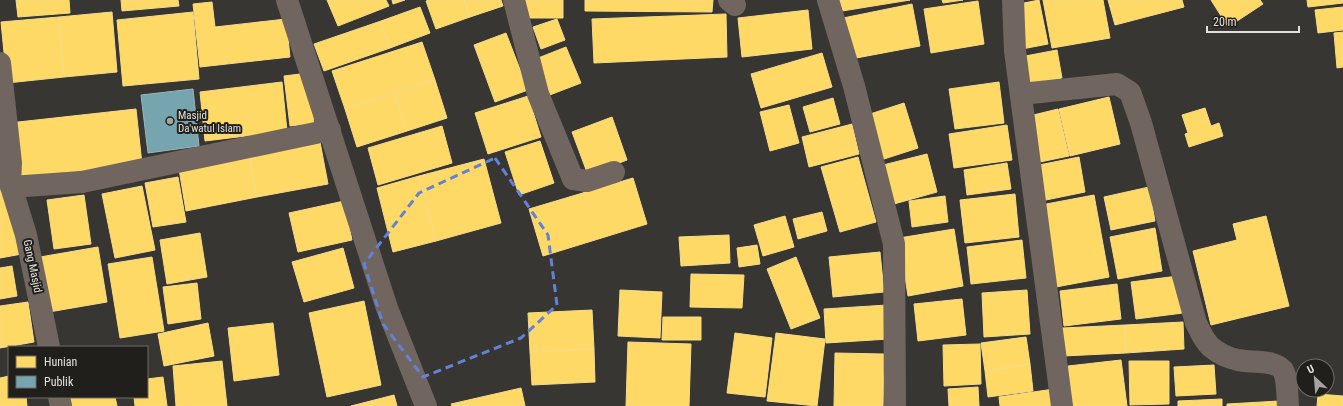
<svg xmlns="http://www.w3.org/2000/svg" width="1343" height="406" font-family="'Roboto Condensed',sans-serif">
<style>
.homes{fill:#ffd966;stroke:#f6db89}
.public{fill:#76a5af;stroke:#96b7bc}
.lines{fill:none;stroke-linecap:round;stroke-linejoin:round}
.minor{stroke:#70665f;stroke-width:22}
.marked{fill:none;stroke:#6281d9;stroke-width:3;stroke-dasharray:8 5;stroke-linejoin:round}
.poi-dot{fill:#a6a4a0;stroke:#201f1b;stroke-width:1.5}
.labels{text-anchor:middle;stroke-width:4;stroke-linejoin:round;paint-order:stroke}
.poi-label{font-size:11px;fill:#e2e0db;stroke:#201f1b;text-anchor:start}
.street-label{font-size:11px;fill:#e2e0db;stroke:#201f1b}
</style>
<rect width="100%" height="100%" fill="#373632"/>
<path class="homes" d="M16 0H69L70 13 18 17Z
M121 0H178L179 6 122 11Z
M327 0H386L389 6 338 26Z
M392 0H405L393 4Z
M429 0H464L470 17 436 29 426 1Z
M464 0H501L503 6 470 17Z
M522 0H563V18H521Z
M585 0H713L712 12 585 11Z
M834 0H910L836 12Z
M942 0H963L943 3Z
M1039 0 1048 44 1022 49 1014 5Z
M1043 0H1103L1110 38 1052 48Z
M1108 0H1182L1184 7 1115 25Z
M1211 0H1260L1263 4 1228 27Z
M1307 0H1343V3L1308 7Z
M978 1 984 44 931 53 924 9Z
M212 2 215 27 286 19 290 57 200 67 193 4Z
M912 4 920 46 851 59 843 18Z
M420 7 430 33 390 48 381 21Z
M1343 7V30L1318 33 1315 10Z
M808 10 812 49 742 57 738 18Z
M112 12 117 72 64 77 59 17Z
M193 12 199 79 123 86 117 20Z
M726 14 727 57 594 63 592 19Z
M59 17 64 77 7 83 1 22Z
M557 19 565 40 541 49 533 27Z
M381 21 390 48 324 71 314 44Z
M1343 32V67L1337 68 1334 33Z
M506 33 528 90 495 102 474 45Z
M422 42 435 80 345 109 332 71Z
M566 47 581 83 547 96 533 60Z
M1057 50 1062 78 1026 85 1020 57Z
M822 53 832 87 761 108 751 74Z
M308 73 314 123 290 126 284 76Z
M435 80 447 118 407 131 395 93Z
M282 82 287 131 205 141 200 92Z
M999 82 1004 123 955 129 949 89Z
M395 93 407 131 357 147 345 109Z
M528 96 541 137 488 154 475 113Z
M1109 97 1120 144 1070 156 1059 109Z
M833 98 840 124 810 132 803 107Z
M904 103 918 148 878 161 864 116Z
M789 105 799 143 770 151 760 112Z
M1205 108 1211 126 1219 123 1223 136 1189 147 1185 134 1188 133 1182 115Z
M136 109 142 164 14 178 9 123Z
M1058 109 1069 156 1035 163 1025 117Z
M612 117 627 160 588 175 572 132Z
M852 124 859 154 809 167 802 137Z
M1007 125 1012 160 954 168 949 134Z
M442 126 452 163 378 185 368 148Z
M540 141 554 183 519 195 505 152Z
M320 142 328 184 257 197 249 156Z
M0 150 22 254 0 258Z
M927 154 937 192 894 204 883 165Z
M249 156 257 197 186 211 179 169Z
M858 157 876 222 840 232 821 167Z
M1079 157 1085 192 1041 201 1034 166Z
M484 159 501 223 436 241 419 176Z
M1007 163 1011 189 967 195 964 170Z
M419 176 436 241 393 252 377 188Z
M178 177 186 222 153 227 145 183Z
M633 178 647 224 543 256 529 209Z
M142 186 155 250 115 258 102 194Z
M1149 187 1155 221 1111 230 1104 197Z
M1015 194 1019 237 965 243 960 200Z
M84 195 91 244 54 249 47 200Z
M1094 195 1109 277 1056 287 1041 205Z
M945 196 948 222 912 227 909 201Z
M344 201 352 240 298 252 289 213Z
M822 212 827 231 798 239 793 219Z
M785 216 794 247 763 256 754 225Z
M1266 216 1289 306 1211 325 1193 251 1237 240 1233 224Z
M1155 228 1162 271 1118 279 1110 237Z
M954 229 963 286 908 296 899 238Z
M200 233 207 277 167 284 160 240Z
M729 235 730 263 681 266 679 237Z
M1022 240 1026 278 971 284 967 247Z
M757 245 760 264 739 267 737 248Z
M98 247 107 302 49 312 40 257Z
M343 248 354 288 304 302 292 262Z
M880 252 884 292 833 297 829 257Z
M152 257 164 331 120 338 108 264Z
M796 257 820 318 791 329 767 269Z
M12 266 17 296 0 299V268Z
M691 274 744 275 742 308 690 307Z
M1178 276 1183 313 1136 319 1131 282Z
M197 283 201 319 168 324 163 287Z
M1117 284 1121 319 1064 326 1060 291Z
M620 290 662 292 660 338 618 336Z
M1027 290 1030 334 984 337 982 293Z
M962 299 966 335 918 341 914 304Z
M364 301 381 385 327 397 309 313Z
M28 302 34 342 0 348V306Z
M887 305 889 339 826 343 824 309Z
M592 310 594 349 530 352 528 313Z
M663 317H701V340H662Z
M1183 322 1184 349 1126 353 1125 325Z
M208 323 214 356 164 366 158 334Z
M273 323 279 375 234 381 228 328Z
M1125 325 1126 353 1063 356 1062 328Z
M735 333 772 338 765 397 727 393Z
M776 333 825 339 817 406 767 401Z
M1026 337 1030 364 985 371 981 343Z
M628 342 691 344 689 406H626Z
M980 344 981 384 944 386 943 345Z
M594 349 595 382 532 385 530 352Z
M835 353 884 354 883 406H834Z
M1121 360 1127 406H1072L1068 366Z
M222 361 227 406H176L173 366Z
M1129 361H1169V404L1130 405Z
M1030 364 1033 391 988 397 985 371Z
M1214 365 1216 394 1176 396 1174 367Z
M9 376V397H26L27 406H0V378Z
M163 377 167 406H135L134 397H147V379Z
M978 387 979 406H949L948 389Z
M521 388 525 406H452L451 404Z
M1054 389 1056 406H1000L999 397Z
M1318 394 1343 396V406H1317Z
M394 395 397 406H351Z
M65 397H115L117 406H67Z
M1222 399V406H1178V401Z
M1279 401 1280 406H1227V404Z"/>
<path class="public" d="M193 89 199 146 148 153 141 95Z"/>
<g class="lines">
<path class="minor" d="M287 0 387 308 426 406
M514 0 538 94 573 179 587 181 614 172
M729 0 735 5
M828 0 854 86 894 244 895 406
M1013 0 1015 51 1062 406
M0 63 11 163 10 183 26 235 49 347
M1021 94 1117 84 1130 92 1141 123 1196 323C1200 331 1204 341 1211 347 1218 353 1228 358 1238 360 1250 363 1278 359 1284 372 1288 382 1287 396 1288 406
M11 187 82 182 330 130
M59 397 61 406"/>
</g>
<path class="marked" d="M495 158 548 235 557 305 521 338 423 377 383 324 364 264 419 193Z"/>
<circle class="poi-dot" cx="170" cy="121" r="4"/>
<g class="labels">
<g class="poi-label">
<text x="178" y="119">Masjid<tspan x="178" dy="13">Da'watul Islam</tspan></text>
</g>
<g class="street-label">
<text transform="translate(33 266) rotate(78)" y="4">Gang Masjid</text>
</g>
</g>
<rect x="8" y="346" width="140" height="52" fill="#201f1b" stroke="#6e6c68"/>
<rect x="16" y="356" width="20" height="12" fill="#ffd966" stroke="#6e6c68"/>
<text x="44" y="366" font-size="12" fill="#e2e0db">Hunian</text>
<rect x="16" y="376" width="20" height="12" fill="#76a5af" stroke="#6e6c68"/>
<text x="44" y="386" font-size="12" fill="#e2e0db">Publik</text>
<g transform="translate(1315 378) rotate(334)"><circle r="19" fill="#201f1b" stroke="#6e6c68"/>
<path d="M0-3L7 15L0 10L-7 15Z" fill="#a6a4a0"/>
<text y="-6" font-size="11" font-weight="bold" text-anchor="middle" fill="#e2e0db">U</text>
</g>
<path d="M1207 26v6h92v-6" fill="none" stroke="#e2e0db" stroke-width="2"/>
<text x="1213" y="26" font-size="12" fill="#e2e0db" stroke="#201f1b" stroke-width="3" paint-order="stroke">20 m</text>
</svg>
